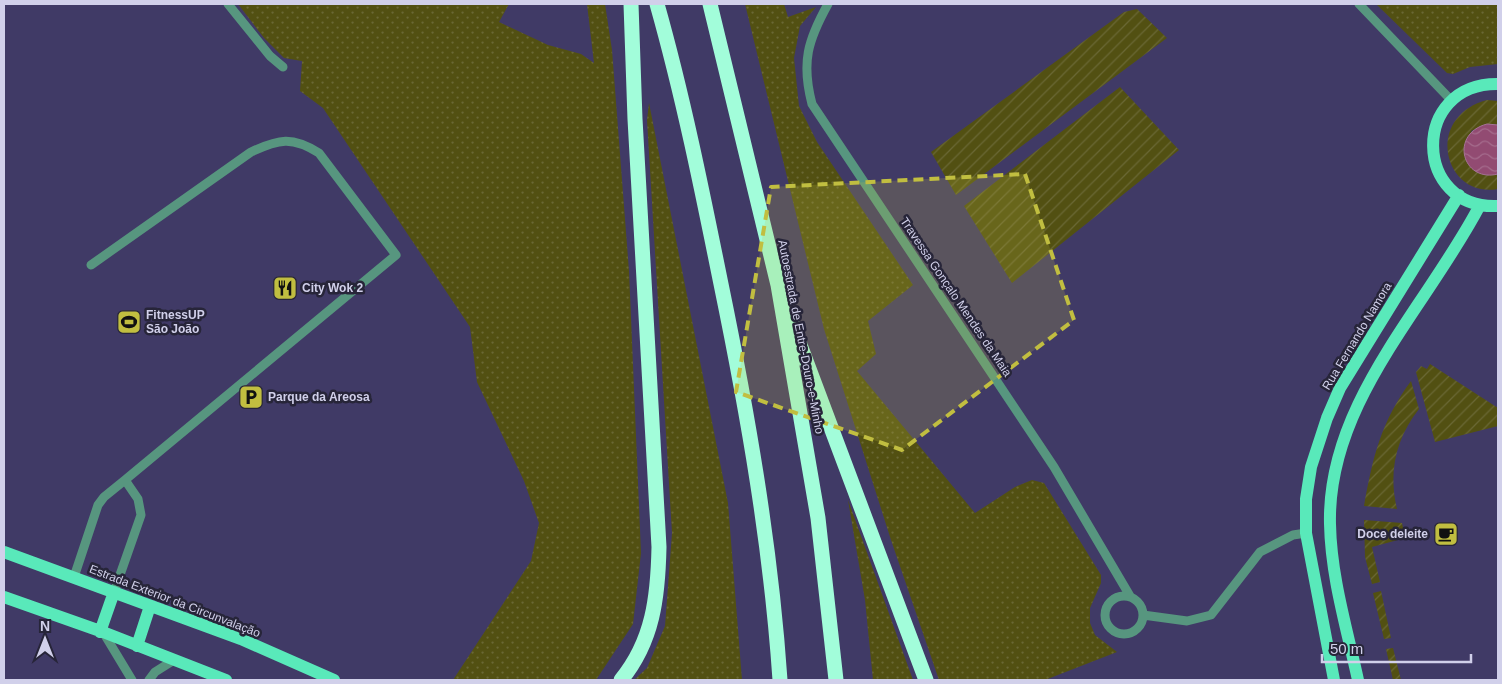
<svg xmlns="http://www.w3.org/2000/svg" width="1502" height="684" font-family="Helvetica,sans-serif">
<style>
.grass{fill:url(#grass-dots)}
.garden{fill:url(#garden-furrows)}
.water{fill:url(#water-waves);stroke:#a57396}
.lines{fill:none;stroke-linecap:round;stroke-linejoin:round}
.minor{stroke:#57967f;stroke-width:9}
.major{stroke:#59e9ba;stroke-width:12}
.highway{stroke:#a2fdda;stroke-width:15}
.marked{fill:#c1be40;fill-opacity:0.2;stroke:#c1be40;stroke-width:4;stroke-dasharray:10 6;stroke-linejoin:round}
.labels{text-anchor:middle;stroke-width:5;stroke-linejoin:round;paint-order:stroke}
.poi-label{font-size:12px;font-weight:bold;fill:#d1d0ea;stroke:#272539;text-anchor:start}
.street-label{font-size:12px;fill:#d1d0ea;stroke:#272539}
</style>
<defs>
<pattern id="grass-dots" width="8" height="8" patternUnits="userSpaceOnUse" patternTransform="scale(1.25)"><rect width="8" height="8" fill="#525012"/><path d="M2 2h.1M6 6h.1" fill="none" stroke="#6a6835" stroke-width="1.8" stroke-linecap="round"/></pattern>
<pattern id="garden-furrows" width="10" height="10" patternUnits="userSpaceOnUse" patternTransform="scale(1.25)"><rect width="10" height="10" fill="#525012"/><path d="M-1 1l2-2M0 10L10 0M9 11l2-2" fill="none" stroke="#6a6835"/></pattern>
<pattern id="water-waves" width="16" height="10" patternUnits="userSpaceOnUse" patternTransform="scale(1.25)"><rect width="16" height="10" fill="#924b72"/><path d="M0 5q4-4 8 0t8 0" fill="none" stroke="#a56c8d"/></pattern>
</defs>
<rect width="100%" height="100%" fill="#403a66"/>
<path class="grass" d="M238 4H509L499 22 548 45 581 54 594 63 587 4H605L612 50 629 271 641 553 633 624 596 680H453L531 561 539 523 524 481 477 382 470 327 323 108 300 91 302 61 284 58 264 38Z
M745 4H784L788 17 816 7 800 26 794 58 799 106 817 142 913 285 868 321 876 354 857 371 975 513 1015 487 1032 480 1044 483 1101 575V583L1090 608V623L1095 635 1117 652 1045 680H939L891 540 824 329Z
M1376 4H1498V64L1470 67 1453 74 1447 73Z
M649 103 728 503 742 680H634L647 668 665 626 672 533 647 120Z
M848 500 913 680H873L865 600Z"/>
<path class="garden" d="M1137 9 1167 38 956 195 931 152 1124 12Z
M1120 87 1179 150 1012 283 964 206Z
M1487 100 1498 101V125L1487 124 1471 131 1496 175 1498 174V189C1444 199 1423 117 1487 100Z
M1430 364 1498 408V426L1435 442 1416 372 1421 366 1427 369Z
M1411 381 1419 409C1396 438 1388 472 1397 509L1364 506C1373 456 1381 422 1411 381Z
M1364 520 1402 523 1405 538 1372 547 1380 582 1372 584 1365 557Z
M1381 591 1391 638 1384 639 1373 593Z
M1393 648 1401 680H1393L1386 649Z"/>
<path class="water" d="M1487 124 1498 125V174C1462 183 1449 134 1487 124Z"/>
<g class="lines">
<path class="minor" d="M228 4 270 56 283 67
M828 4C808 40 801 62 812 104L1054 467 1130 596
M1359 4 1451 100
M91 265 251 152C279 139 292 136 319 153L396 255 125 480
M74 577 98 505 104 497 125 480 138 499 141 515 114 592
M1105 615a19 19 0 1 1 38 0a19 19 0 1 1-38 0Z
M1143 615 1187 621 1211 615 1260 552 1293 535 1306 533
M103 632 132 680
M149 680 155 672 174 660"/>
<path class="major" d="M1498 84C1410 83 1413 210 1498 206
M4 552 241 639 334 680
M4 597 103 632 226 680
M100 632 114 592
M137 646 150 606
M1334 680 1306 533V499L1311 467 1327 418 1340 388 1459 195
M1358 680C1347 629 1331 577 1330 524 1327 402 1427 307 1480 205"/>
<path class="highway" d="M657 4C683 96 702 190 721 284 748 415 771 547 780 680
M710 4 778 285 818 518 836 680
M791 321 926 680
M621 680C653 641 658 597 659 547L635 119 631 4"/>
</g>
<path class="marked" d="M1025 174 1074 320 902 450 736 392 771 187Z"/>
<defs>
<g id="restaurant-square" transform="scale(1.25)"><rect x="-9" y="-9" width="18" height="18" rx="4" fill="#c1be40" stroke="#272539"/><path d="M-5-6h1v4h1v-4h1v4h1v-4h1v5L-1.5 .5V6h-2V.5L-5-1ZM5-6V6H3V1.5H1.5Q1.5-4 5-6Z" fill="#111"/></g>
<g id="stadium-square" transform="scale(1.25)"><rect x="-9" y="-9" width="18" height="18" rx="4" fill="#c1be40" stroke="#272539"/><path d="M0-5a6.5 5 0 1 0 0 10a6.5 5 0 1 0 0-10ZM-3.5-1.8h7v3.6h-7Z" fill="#111"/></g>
<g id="parking-square" transform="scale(1.25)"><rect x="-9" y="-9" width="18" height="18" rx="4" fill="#c1be40" stroke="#272539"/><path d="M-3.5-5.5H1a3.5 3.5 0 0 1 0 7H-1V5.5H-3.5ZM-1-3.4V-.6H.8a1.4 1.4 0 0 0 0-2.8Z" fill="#111"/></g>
<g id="cafe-square" transform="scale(1.25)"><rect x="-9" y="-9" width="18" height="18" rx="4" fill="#c1be40" stroke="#272539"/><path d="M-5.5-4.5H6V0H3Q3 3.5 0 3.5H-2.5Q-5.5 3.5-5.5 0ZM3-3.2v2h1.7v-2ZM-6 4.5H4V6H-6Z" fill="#111"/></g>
</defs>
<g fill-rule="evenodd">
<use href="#restaurant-square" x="285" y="288"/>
<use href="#stadium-square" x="129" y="322"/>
<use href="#parking-square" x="251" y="397"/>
<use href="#cafe-square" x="1446" y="534"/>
</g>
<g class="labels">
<g class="poi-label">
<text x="302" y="292">City Wok 2</text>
<text x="146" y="319">FitnessUP<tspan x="146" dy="14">São João</tspan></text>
<text x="268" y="401">Parque da Areosa</text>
<text x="1428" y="538" text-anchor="end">Doce deleite</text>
</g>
<g class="street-label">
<text transform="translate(956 297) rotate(56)" y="4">Travessa Gonçalo Mendes da Maia</text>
<text transform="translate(1357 336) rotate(-59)" y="4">Rua Fernando Namora</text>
<text transform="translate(801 337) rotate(79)" y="4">Autoestrada de Entre-Douro-e-Minho</text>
<text transform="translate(175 601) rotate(21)" y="4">Estrada Exterior da Circunvalação</text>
</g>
</g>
<rect width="1502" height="684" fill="none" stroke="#d1d0ea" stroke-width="10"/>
<g transform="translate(45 639)" stroke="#272539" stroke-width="4" paint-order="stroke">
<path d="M0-4L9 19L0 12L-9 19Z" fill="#d1d0ea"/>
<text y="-8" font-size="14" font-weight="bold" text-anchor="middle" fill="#d1d0ea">N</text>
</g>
<path d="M1322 654v8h149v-8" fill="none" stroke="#d1d0ea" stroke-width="2.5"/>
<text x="1330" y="654" font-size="15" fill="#d1d0ea" stroke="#272539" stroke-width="4" paint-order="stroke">50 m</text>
</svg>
